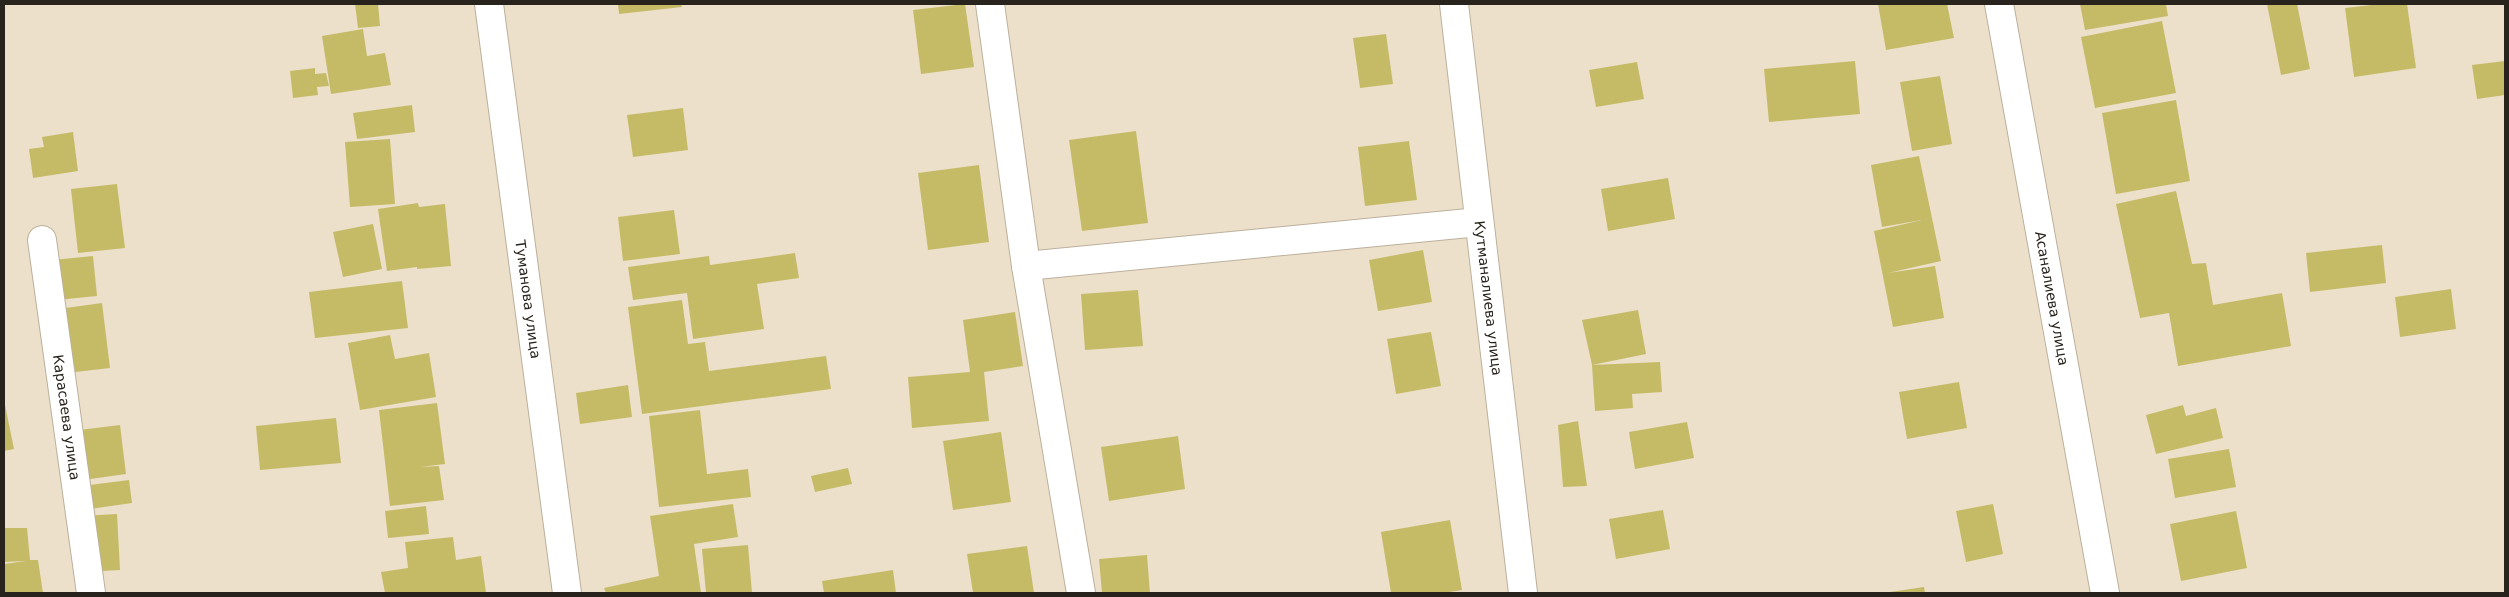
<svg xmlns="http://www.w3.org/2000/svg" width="2509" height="597" viewBox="0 0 2509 597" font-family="'DejaVu Sans',sans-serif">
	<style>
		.building { fill: #c5bb66 }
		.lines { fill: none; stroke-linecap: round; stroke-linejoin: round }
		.minor-casing { stroke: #bcb09c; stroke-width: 30 }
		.minor { stroke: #fff; stroke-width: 28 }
		.labels { text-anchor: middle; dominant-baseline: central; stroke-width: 4; stroke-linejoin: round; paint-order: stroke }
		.street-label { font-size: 14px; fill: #28231c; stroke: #fff }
	</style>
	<rect width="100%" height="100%" fill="#ece0cb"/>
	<path class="building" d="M 355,4 L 378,4 L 380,26 L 358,28 Z
		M 618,4 L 681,4 L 682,7 L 619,14 Z
		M 965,4 L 974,67 L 921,74 L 913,10 Z
		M 1878,4 L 1947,4 L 1954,38 L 1886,50 Z
		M 2080,4 L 2166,4 L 2168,16 L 2085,30 Z
		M 2267,4 L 2297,4 L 2310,69 L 2281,75 Z
		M 2381,4 L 2407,4 L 2416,68 L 2354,77 L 2345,8 Z
		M 2162,21 L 2176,93 L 2095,108 L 2081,37 Z
		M 363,29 L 367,56 L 385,53 L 391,85 L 331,94 L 322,36 Z
		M 1386,34 L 1393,84 L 1360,88 L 1353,38 Z
		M 1855,61 L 1860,114 L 1769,122 L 1764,69 Z
		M 2505,61 L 2505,95 L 2477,99 L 2472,65 Z
		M 1637,62 L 1644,99 L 1596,107 L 1589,70 Z
		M 315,68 L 315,74 L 326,73 L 329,86 L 317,87 L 318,95 L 293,98 L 290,71 Z
		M 1940,76 L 1952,144 L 1912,151 L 1900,82 Z
		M 2176,100 L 2190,181 L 2116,194 L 2102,113 Z
		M 412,105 L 415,132 L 357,139 L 353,113 Z
		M 683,108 L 688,150 L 633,157 L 627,115 Z
		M 1136,131 L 1148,223 L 1082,231 L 1069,140 Z
		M 73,132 L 78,171 L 33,178 L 29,149 L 44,147 L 42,137 Z
		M 390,139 L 395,204 L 350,207 L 345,142 Z
		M 1409,141 L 1417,200 L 1365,206 L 1358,147 Z
		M 1919,156 L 1941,261 L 1888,273 L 1935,266 L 1944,318 L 1893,327 L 1874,231 L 1922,220 L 1882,227 L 1871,165 Z
		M 979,165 L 989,242 L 928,250 L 918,173 Z
		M 1668,178 L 1675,219 L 1608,231 L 1601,189 Z
		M 117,184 L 125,248 L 78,253 L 71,189 Z
		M 2176,191 L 2192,264 L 2206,263 L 2213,305 L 2282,293 L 2291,346 L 2178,366 L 2169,313 L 2140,318 L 2116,204 Z
		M 418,203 L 419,207 L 445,204 L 451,266 L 417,269 L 417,267 L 387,271 L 378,209 Z
		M 674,210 L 680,254 L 623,261 L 618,217 Z
		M 373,224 L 382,269 L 343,277 L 333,232 Z
		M 2382,245 L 2386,283 L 2310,292 L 2306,253 Z
		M 1423,250 L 1432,302 L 1378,311 L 1369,260 Z
		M 795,253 L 799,278 L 757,284 L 764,329 L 693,339 L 687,293 L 633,300 L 628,267 L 709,256 L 710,265 Z
		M 93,256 L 97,296 L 47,301 L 43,261 Z
		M 402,281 L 408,328 L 315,338 L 309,292 Z
		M 2451,289 L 2456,329 L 2400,337 L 2395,297 Z
		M 1138,290 L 1143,346 L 1085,350 L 1081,294 Z
		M 682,300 L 688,344 L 705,342 L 709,371 L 826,356 L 831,389 L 642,414 L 628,307 Z
		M 102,303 L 110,368 L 58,374 L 51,310 Z
		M 1638,310 L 1646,354 L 1592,365 L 1660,362 L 1662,392 L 1632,394 L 1633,408 L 1595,411 L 1592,365 L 1582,320 Z
		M 1015,312 L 1023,366 L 984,372 L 989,421 L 912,428 L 908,377 L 970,372 L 963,320 Z
		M 1431,332 L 1441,386 L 1396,394 L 1387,339 Z
		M 390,335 L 395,359 L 429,353 L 436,397 L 360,410 L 348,343 Z
		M 1959,382 L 1967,428 L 1907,439 L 1899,392 Z
		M 628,385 L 632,417 L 580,424 L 576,393 Z
		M 4,400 L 14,449 L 4,451 Z
		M 437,403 L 445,464 L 420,467 L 439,466 L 444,500 L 390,506 L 379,410 Z
		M 2183,405 L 2186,416 L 2216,408 L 2223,438 L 2156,454 L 2146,415 Z
		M 700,410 L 707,474 L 748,469 L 751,497 L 659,507 L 649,416 Z
		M 336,418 L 341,463 L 260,470 L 256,426 Z
		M 1578,421 L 1587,486 L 1563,487 L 1558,425 Z
		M 1687,422 L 1694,458 L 1635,469 L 1629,432 Z
		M 120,425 L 126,474 L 69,482 L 63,432 Z
		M 1001,432 L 1011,502 L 953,510 L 943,441 Z
		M 1178,436 L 1185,489 L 1109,501 L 1101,447 Z
		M 2229,449 L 2236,487 L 2175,498 L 2168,459 Z
		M 848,468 L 852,484 L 815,492 L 811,476 Z
		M 129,480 L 132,503 L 76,511 L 74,487 Z
		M 733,504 L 738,537 L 694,544 L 701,593 L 606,593 L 604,588 L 659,576 L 650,516 Z
		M 1993,504 L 2003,554 L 1966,562 L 1956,511 Z
		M 426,506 L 429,534 L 388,538 L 385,511 Z
		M 1663,510 L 1670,549 L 1616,559 L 1609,519 Z
		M 2236,511 L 2247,568 L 2181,581 L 2170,524 Z
		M 117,514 L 120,570 L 84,572 L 81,516 Z
		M 1450,520 L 1462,590 L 1443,593 L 1391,593 L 1381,532 Z
		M 4,528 L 27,528 L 30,560 L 38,560 L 43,593 L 4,593 L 4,564 L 26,561 L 4,562 Z
		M 453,537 L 456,560 L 481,556 L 486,593 L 385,593 L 381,572 L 408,568 L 405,542 Z
		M 748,545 L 752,593 L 706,593 L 702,549 Z
		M 1027,546 L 1034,593 L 973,593 L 967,554 Z
		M 1147,555 L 1150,593 L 1102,593 L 1099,559 Z
		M 893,570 L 896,593 L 824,593 L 822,581 Z
		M 1924,587 L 1925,593 L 1890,593 L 1890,592 Z"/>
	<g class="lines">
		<defs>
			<g id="minor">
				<path id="s1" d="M 489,4 L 567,593"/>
				<path d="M 990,4 L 1026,266 L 1479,222"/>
				<path id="s2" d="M 1454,4 L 1523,593"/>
				<path id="s3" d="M 1999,4 L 2105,593"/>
				<path id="s4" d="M 42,240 L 91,593"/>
				<path d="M 1026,266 L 1081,593"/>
			</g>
		</defs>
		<use href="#minor" class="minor-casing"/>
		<use href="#minor" class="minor"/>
	</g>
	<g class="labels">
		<g class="street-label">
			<text stroke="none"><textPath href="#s2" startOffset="296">Кутманалиева улица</textPath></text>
			<text stroke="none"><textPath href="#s3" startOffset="299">Асаналиева улица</textPath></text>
			<text stroke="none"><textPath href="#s1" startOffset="298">Туманова улица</textPath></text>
			<text stroke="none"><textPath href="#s4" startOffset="179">Карасаева улица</textPath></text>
		</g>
	</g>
	<rect width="2509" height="597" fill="none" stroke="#28231c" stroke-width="10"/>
</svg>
